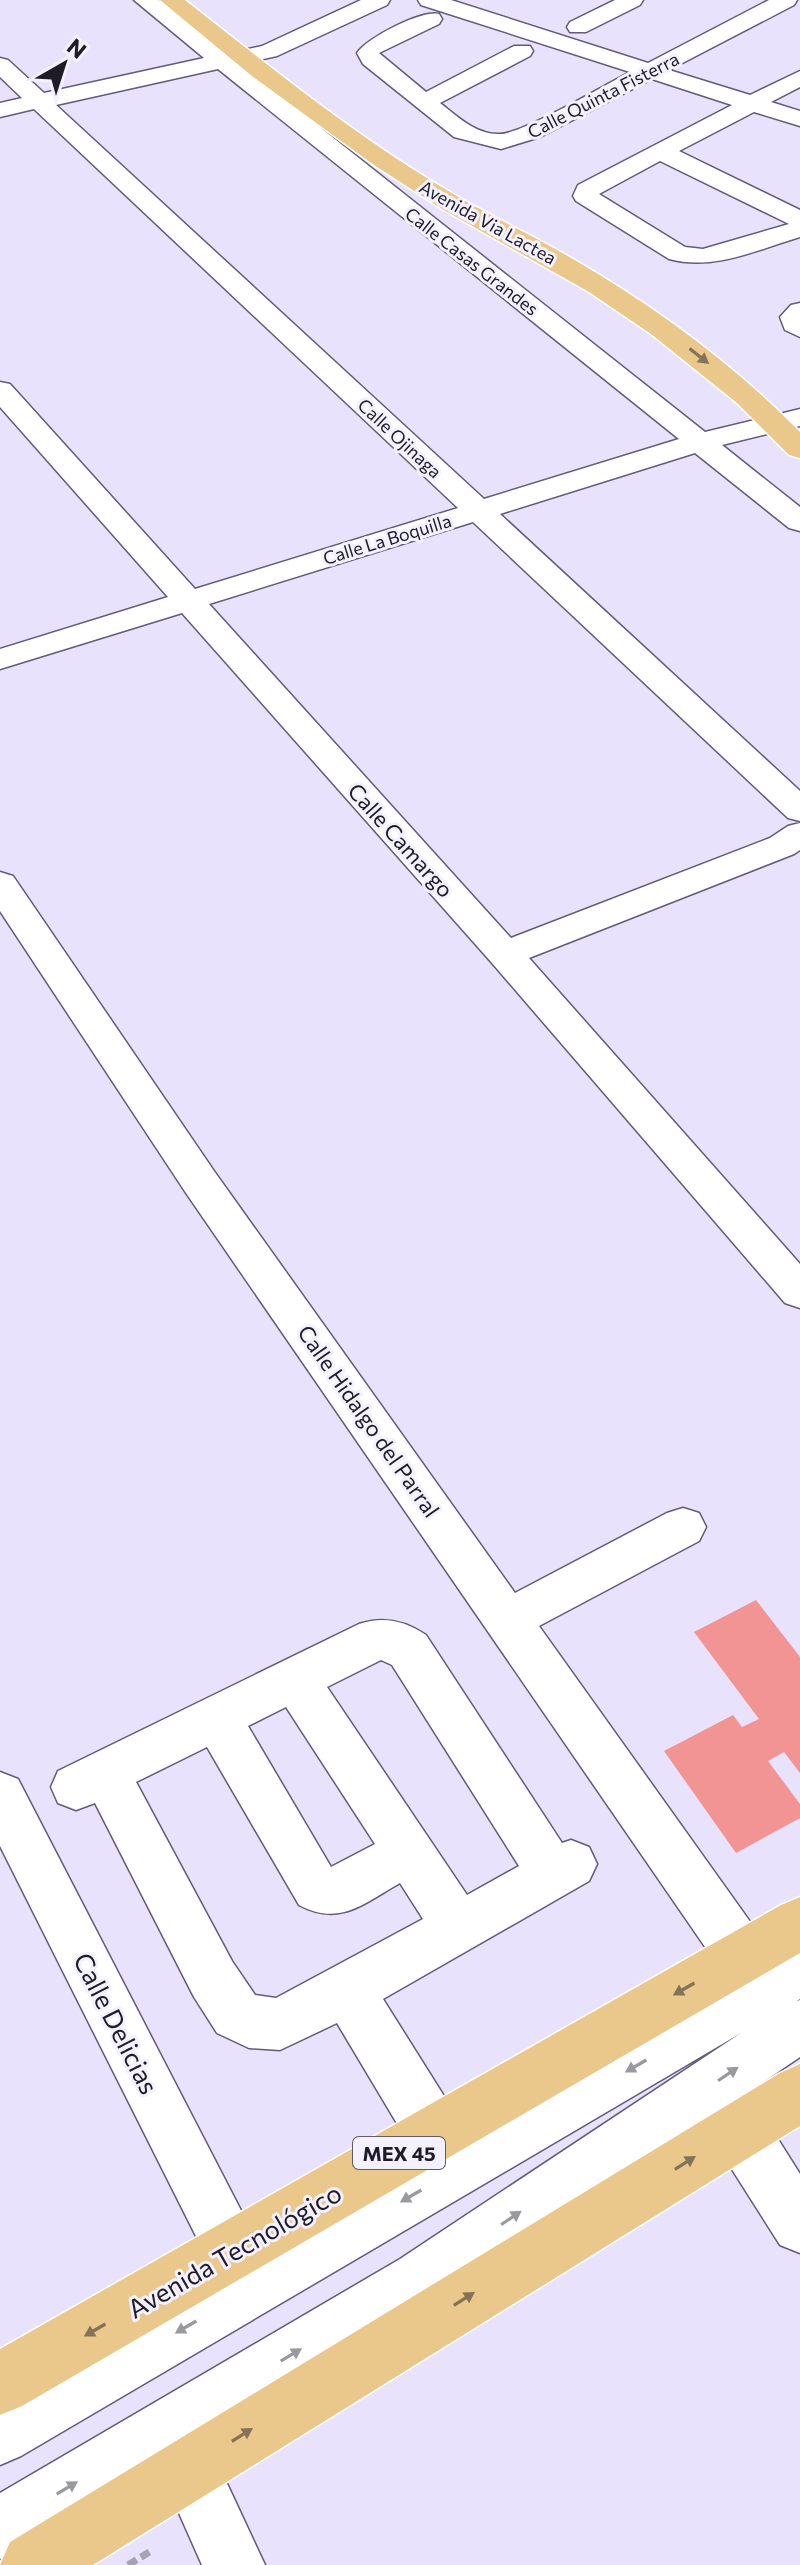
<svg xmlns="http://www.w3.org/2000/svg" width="800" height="2565" viewBox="0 0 800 2565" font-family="Commissioner,sans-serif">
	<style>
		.building { fill: #f29494 }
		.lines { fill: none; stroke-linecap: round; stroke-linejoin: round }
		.minor-casing { stroke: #635b77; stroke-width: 3 }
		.major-casing { stroke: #fff; stroke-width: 3 }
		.path { stroke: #a8a2b8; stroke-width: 7; stroke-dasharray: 10 5; stroke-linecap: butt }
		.minor { fill: #fff; fill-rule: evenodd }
		.major { fill: #eac78b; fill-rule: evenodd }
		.oneway { fill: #847259 }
		.oneway2 { fill: #9a999e }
		.labels { text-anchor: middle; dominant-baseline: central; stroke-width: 6; stroke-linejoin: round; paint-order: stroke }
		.far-street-label { font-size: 18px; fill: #1f1c27; stroke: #f4f1fe }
		.shield { fill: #f4f1fe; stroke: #5f5c68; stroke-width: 2 }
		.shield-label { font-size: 20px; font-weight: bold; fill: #1f1c27 }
		.street-label { font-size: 22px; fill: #1f1c27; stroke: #f4f1fe }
		.near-street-label { font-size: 26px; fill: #1f1c27; stroke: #f4f1fe }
	</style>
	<rect width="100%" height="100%" fill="#e8e2fc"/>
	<path class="building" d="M 756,1600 L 800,1657 L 800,1773 L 784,1752 L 768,1761 L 800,1804 L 800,1818 L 736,1853 L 664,1751 L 733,1715 L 742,1727 L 759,1719 L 694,1632 Z"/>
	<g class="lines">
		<defs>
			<path id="minor" d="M 134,0 L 158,0 L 226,54 L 262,46 L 361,0 L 390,0 L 387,5 L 277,56 L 240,64 L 705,432 L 800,409 L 800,426 L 722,445 L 800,507 L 800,531 L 789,528 L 695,453 L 500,514 L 800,791 L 800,821 L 788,818 L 473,522 L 209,604 L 511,938 L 770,838 L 788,826 L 800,823 L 800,850 L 794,854 L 529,958 L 800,1264 L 800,1308 L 785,1303 L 492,963 L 182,613 L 0,669 L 0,649 L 168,597 L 0,407 L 0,382 L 10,384 L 195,589 L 458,508 L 34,109 L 0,117 L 0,103 L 22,98 L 0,77 L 0,58 L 8,60 L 44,93 L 204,58 ZM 218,69 L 679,439 L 484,499 L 56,105 Z
				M 418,0 L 451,0 L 648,63 L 769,0 L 797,0 L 794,5 L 669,70 L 750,95 L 800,71 L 800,87 L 771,102 L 800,111 L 800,126 L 754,112 L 679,151 L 800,210 L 800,237 C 757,250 713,271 669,259 L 576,201 L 573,196 L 578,185 L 732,105 L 652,79 L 540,137 L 501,149 L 454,137 L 363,64 L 357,53 C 367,38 421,10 439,14 L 442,19 L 439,24 L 379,53 L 426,92 L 514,46 L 530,46 L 533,51 L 530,56 L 440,103 C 457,116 476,135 500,134 C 522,134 605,85 630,72 L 421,5 ZM 660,161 L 789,224 L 703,249 L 685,247 L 599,194 Z
				M 615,0 L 643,0 L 640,5 L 586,32 L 570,32 L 567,27 L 570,22 Z
				M 800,303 L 800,337 L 785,330 L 780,317 L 791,305 Z
				M 0,872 L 13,876 L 214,1171 L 515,1593 L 667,1513 L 683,1508 L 699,1513 L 706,1527 L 699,1541 L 539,1626 L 761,1937 L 768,1955 L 766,1961 L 800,1944 L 800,1999 L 797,2001 L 800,2000 L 800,2057 L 728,2106 L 739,2101 L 759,2109 L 800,2174 L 800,2253 L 780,2245 L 719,2149 L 711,2129 L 718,2113 L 440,2299 L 201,2443 L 210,2447 L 265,2565 L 202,2565 L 159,2468 L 22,2550 L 0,2559 L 0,2493 L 400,2259 L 741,2033 L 21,2456 L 0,2465 L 0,2401 L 220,2275 L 214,2272 L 0,1846 L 0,1772 L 18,1779 L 262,2251 L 426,2156 L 414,2152 L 337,2023 L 280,2050 L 249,2048 L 217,2033 L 194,1997 L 95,1803 L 76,1810 L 58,1803 L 51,1787 L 58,1771 L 359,1624 C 383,1616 404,1620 426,1635 L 562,1843 L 571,1840 L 589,1847 L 597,1864 L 589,1881 L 383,1999 L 454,2112 L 462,2132 L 460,2137 L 736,1978 L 723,1973 L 186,1193 L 0,911 ZM 381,1660 L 392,1665 L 519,1866 L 467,1895 L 327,1687 ZM 286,1707 L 375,1844 L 331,1867 L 248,1726 ZM 207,1747 L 299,1905 C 340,1927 364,1903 400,1883 L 423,1919 L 276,1998 L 255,1995 L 232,1961 L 136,1782 Z"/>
			<path id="major" d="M 160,0 L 185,0 C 268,65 350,132 440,186 C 484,213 530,234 573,259 C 656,307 733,364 800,432 L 800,458 L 789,455 L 737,403 L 651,334 L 589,292 L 442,209 L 374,165 L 252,76 Z
				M 800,1897 L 800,1953 L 22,2406 L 0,2415 L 0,2349 L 781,1905 Z
				M 800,2064 L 800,2126 L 93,2565 L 0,2565 L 10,2542 L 780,2073 Z"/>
		</defs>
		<use href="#minor" class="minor-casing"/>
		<use href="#major" class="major-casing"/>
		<path class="path" d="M 128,2565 L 151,2551"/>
		<use href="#minor" class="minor"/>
		<use href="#major" class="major"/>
	</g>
	<defs><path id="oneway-solid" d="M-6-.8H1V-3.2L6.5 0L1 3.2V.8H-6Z" transform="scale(2)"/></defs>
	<g class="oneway">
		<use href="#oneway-solid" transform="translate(699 356) rotate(38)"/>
		<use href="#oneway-solid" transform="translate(684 1989) rotate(150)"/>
		<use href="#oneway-solid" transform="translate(685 2163) rotate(-32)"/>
		<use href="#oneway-solid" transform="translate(464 2299) rotate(-32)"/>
		<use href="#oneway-solid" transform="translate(95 2330) rotate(150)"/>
		<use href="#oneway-solid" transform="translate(242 2435) rotate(-32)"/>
	</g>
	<g class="oneway2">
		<use href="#oneway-solid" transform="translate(636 2066) rotate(150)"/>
		<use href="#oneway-solid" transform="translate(728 2074) rotate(-34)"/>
		<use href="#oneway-solid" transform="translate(411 2196) rotate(150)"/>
		<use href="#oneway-solid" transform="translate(511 2218) rotate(-34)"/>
		<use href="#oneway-solid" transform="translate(186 2327) rotate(150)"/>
		<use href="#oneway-solid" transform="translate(291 2355) rotate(-31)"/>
		<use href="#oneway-solid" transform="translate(67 2488) rotate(-31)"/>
	</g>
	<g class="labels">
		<g class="far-street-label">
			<text transform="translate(603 95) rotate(-27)">Calle Quinta Fisterra</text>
			<text transform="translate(488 222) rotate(29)">Avenida Via Lactea</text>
			<text transform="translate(472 261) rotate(38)">Calle Casas Grandes</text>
			<text transform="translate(400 438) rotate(43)">Calle Ojinaga</text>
			<text transform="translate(387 539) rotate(-17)">Calle La Boquilla</text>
		</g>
		<rect class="shield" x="353" y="2137" width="92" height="32" rx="6"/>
		<g class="shield-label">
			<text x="399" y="2153">MEX 45</text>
		</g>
		<g class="street-label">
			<text transform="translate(401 840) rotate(48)">Calle Camargo</text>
			<text transform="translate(369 1421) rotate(55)">Calle Hidalgo del Parral</text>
		</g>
		<g class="near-street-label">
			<text transform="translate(117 2023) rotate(63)">Calle Delicias</text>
			<text transform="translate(234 2250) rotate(-30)">Avenida Tecnológico</text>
		</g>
	</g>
	<g transform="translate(64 64) rotate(39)" stroke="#f4f1fe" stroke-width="6" paint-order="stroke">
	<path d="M0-6L14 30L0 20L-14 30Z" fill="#1f1c27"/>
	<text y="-12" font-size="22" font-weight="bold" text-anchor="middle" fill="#1f1c27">N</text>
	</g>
</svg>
